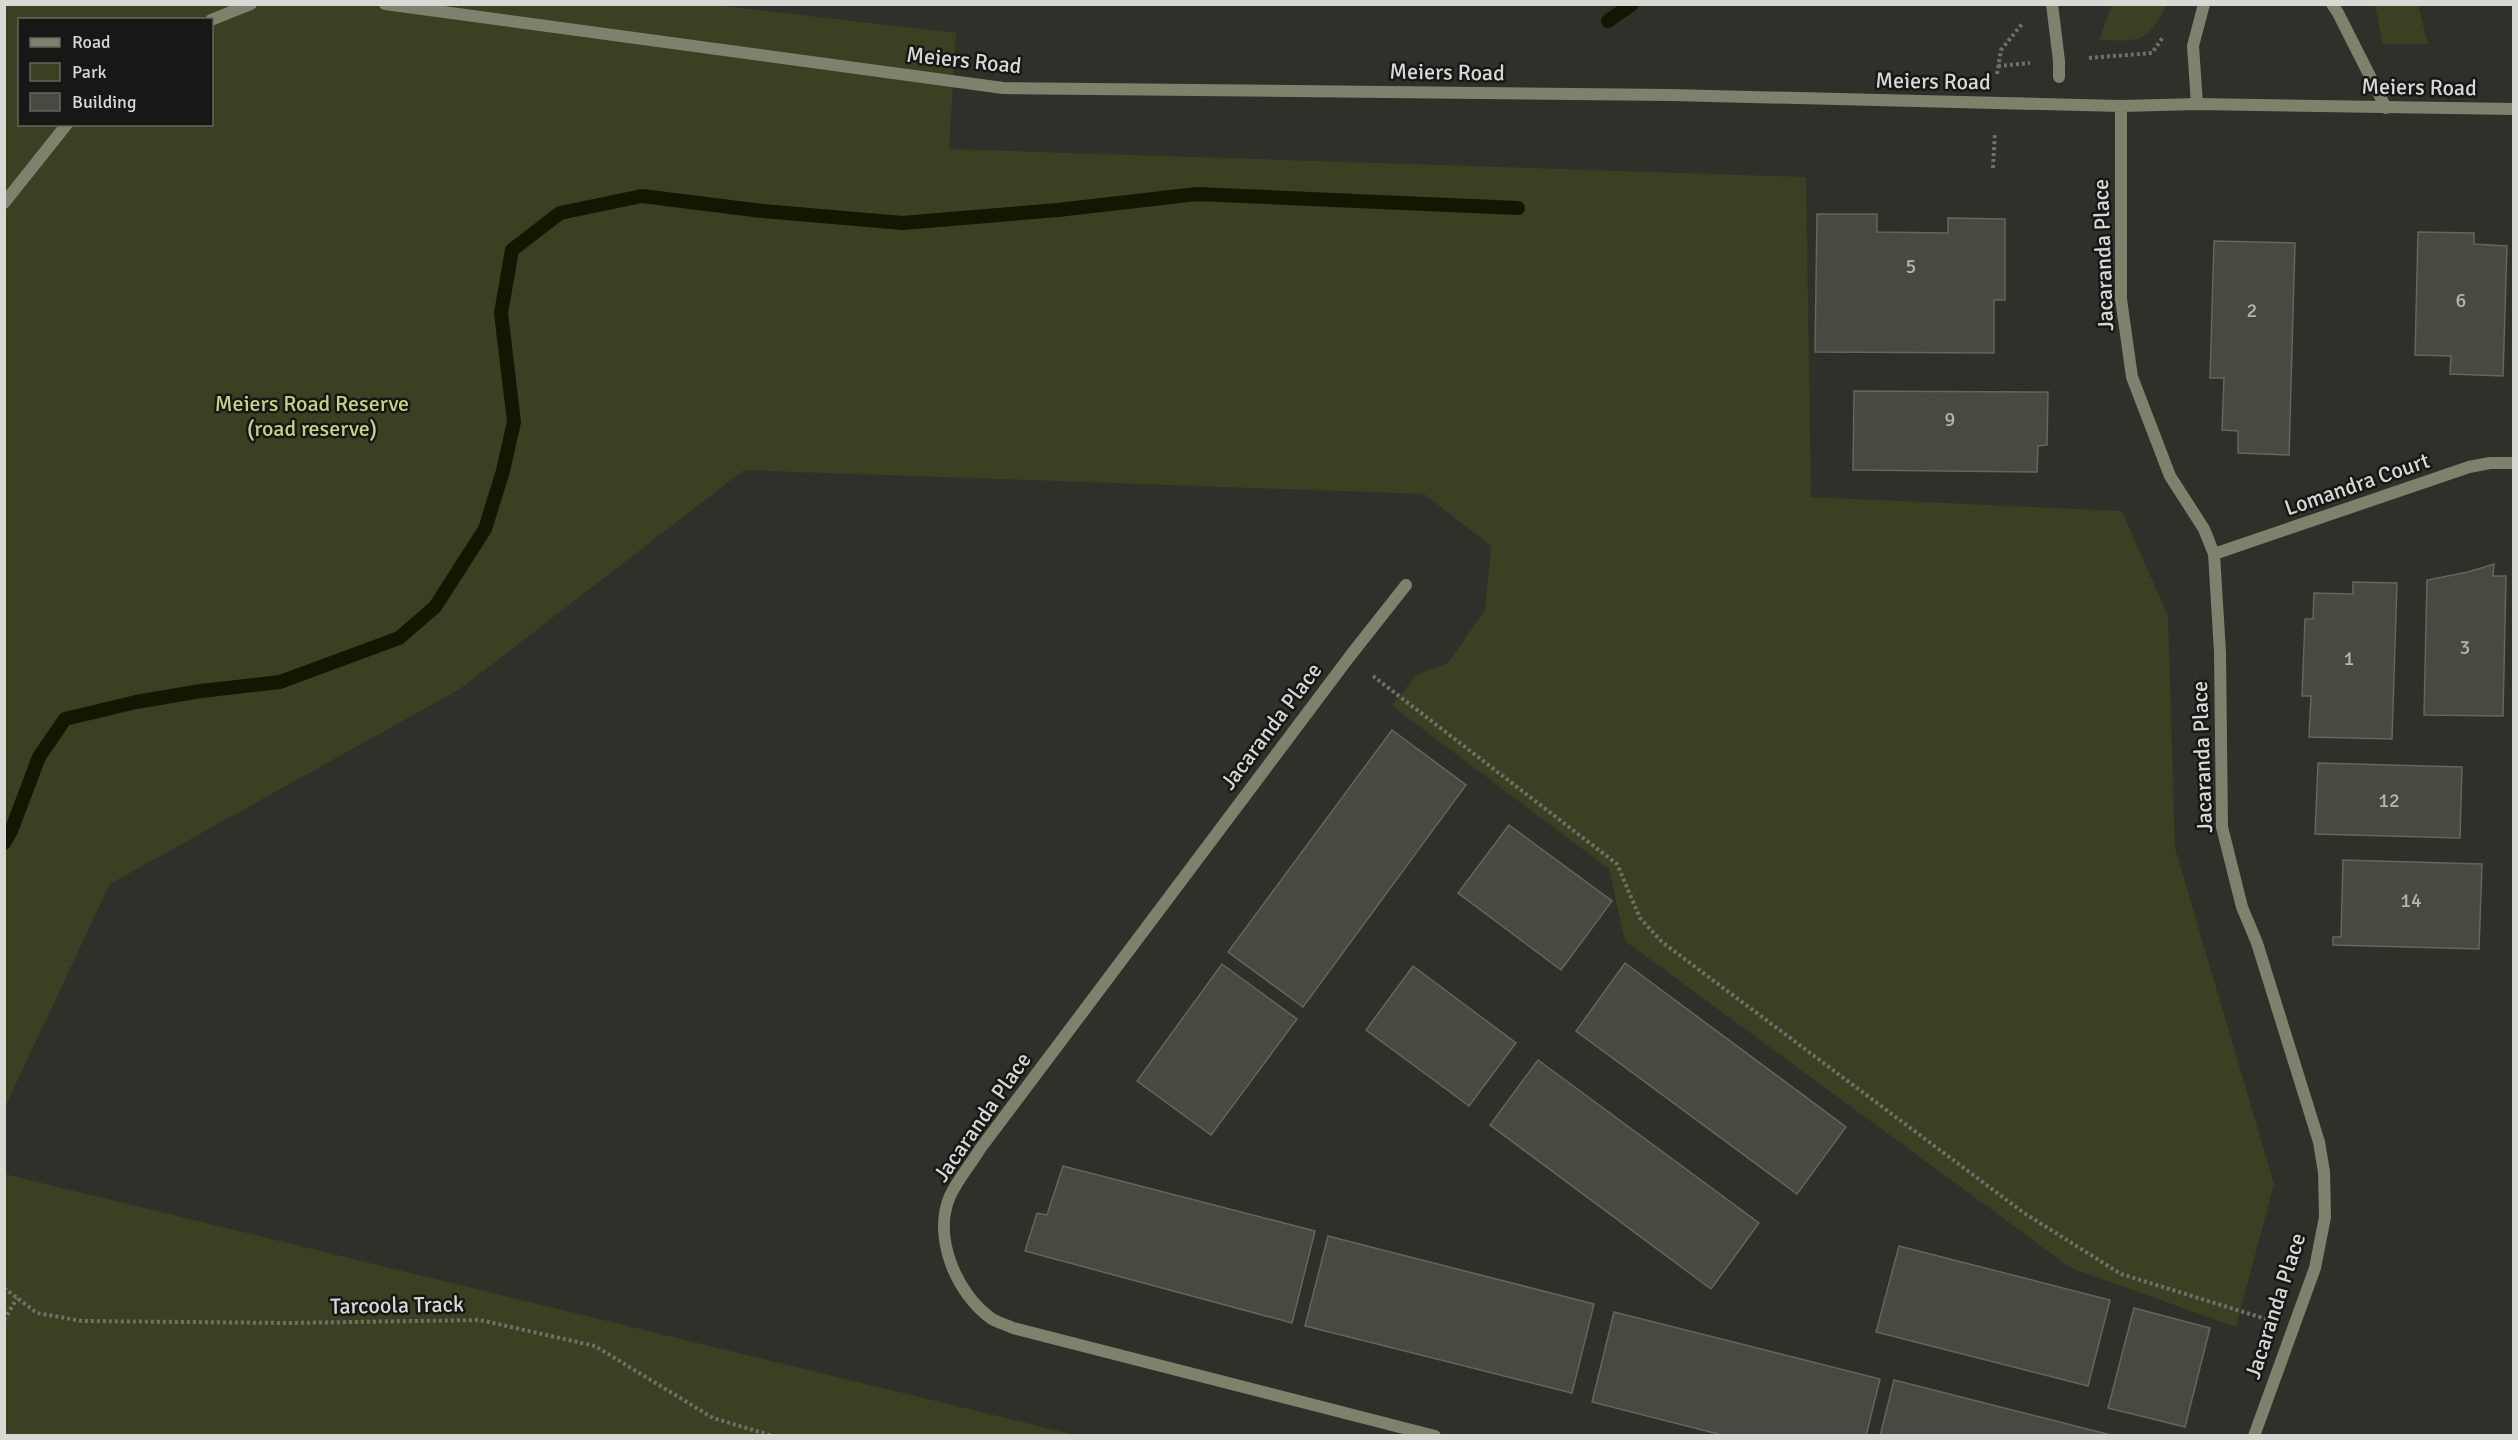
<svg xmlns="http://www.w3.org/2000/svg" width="2518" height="1440" viewBox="0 0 2518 1440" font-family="Signika,sans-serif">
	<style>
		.green { fill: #3a4021; fill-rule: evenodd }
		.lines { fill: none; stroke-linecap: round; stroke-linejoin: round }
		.stream { stroke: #131701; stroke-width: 14 }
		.building { fill: #484a42; stroke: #64665e; stroke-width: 1.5 }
		.path { stroke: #6f706a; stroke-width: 4; stroke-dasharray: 3 3; stroke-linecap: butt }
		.service { stroke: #7d826d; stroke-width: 12 }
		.minor { stroke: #7d826d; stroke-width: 12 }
		.labels { text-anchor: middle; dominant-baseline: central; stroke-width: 5; stroke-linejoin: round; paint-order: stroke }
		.number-label { font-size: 20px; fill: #b4b5b0 }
		.street-label { font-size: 22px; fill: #d8d9d5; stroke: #171815 }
		.park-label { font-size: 22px; fill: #c3d387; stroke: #171815 }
	</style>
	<rect width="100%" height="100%" fill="#2e3029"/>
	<path class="green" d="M 707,4 L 956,33 L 949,149 L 1806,177 L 1811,497 L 2122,511 L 2168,616 L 2175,848 L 2274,1184 L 2236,1327 L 2071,1268 L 1625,941 L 1609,869 L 1392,706 L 1416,675 L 1448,663 L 1485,610 L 1491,546 L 1424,494 L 744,470 L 460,689 L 110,884 L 5,1107 L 5,5 ZM 20,20 L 212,20 L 212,124 L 20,124 Z
		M 2112,5 L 2112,4 L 2167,5 C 2145,44 2142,41 2099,40 Z
		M 2375,5 L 2418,5 L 2428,44 L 2383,44 Z
		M 5,1174 L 1075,1435 L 5,1435 Z"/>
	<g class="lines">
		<path class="stream" d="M 1608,21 L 1632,4
			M 4,843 L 11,831 L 39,757 L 65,719 L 136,702 L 201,691 L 280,682 L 399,638 L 435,607 L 485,529 L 503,471 L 514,422 L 501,313 L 512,250 L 560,213 L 642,196 L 762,211 L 903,223 L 1058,210 L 1197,194 L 1518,208"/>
	</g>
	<path class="building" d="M 1817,214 L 1877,214 L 1877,232 L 1948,233 L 1948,218 L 2005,219 L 2005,300 L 1994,300 L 1994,353 L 1815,352 Z
		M 2418,232 L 2474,233 L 2474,244 L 2507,246 L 2503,376 L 2450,374 L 2451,356 L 2415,355 Z
		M 2214,241 L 2295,243 L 2289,455 L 2238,453 L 2238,431 L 2222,430 L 2224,378 L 2210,378 Z
		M 1854,391 L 2048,392 L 2047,445 L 2038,446 L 2037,472 L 1853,470 Z
		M 2494,564 L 2493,576 L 2506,576 L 2503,716 L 2424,715 L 2427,580 L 2468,572 Z
		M 2353,582 L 2397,583 L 2392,739 L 2309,737 L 2311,696 L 2302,696 L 2305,619 L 2313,619 L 2314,593 L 2353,594 Z
		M 1392,730 L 1466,785 L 1303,1007 L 1228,952 Z
		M 2318,763 L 2462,767 L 2460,838 L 2315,834 Z
		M 1509,825 L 1612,901 L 1561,970 L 1458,893 Z
		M 2343,860 L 2482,864 L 2479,949 L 2333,945 L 2333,937 L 2341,937 Z
		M 1625,963 L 1846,1127 L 1797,1194 L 1576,1031 Z
		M 1222,964 L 1297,1019 L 1211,1135 L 1137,1081 Z
		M 1413,966 L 1516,1043 L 1469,1106 L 1366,1030 Z
		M 1538,1060 L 1759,1223 L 1711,1289 L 1490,1125 Z
		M 1063,1166 L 1315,1231 L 1292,1323 L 1025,1251 L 1037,1213 L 1047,1215 Z
		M 1328,1236 L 1594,1304 L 1572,1393 L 1305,1326 Z
		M 1899,1246 L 2110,1300 L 2088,1386 L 1876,1332 Z
		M 2134,1308 L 2210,1328 L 2185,1427 L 2108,1408 Z
		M 1614,1312 L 1880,1379 L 1866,1436 L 1726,1436 L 1592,1402 Z
		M 1894,1380 L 2115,1436 L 1880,1436 Z"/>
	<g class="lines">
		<path class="path" d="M 2089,58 L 2152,53 L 2163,37
			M 1998,66 L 2030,63
			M 1997,74 L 2001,50 L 2022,24
			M 1993,168 L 1995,132
			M 1373,676 L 1617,864 L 1640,918 L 1662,942 L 2024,1213 L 2121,1274 L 2266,1319
			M 4,1288 L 37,1313 L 82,1321 L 289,1323 L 480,1320 L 595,1346 L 713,1418 L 773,1436
			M 4,1320 L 17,1298"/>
		<path class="service" d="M 2052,4 L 2059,61 L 2059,77
			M 2332,4 L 2338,13 L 2386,108
			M 2197,104 L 2193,46 L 2204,4"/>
		<path class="minor" d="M 385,4 L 1003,88 L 1671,95 L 2121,106 L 2197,104 L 2514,109
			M 211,20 L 251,4
			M 2121,106 L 2121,299 L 2132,377 L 2170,476 L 2204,529 L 2214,554 L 2220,652 L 2222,827 L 2242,907 L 2257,943 L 2319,1142 L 2324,1172 L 2325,1217 L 2315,1268 L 2254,1436
			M 4,203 L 67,124
			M 2214,554 L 2469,467 L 2490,463 L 2514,463
			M 1406,585 L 1350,656 L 980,1149 C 971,1164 958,1179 950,1196 C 932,1237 957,1295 992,1319 C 999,1323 1007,1325 1013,1328 L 1435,1436"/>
	</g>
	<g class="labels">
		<g class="number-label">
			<text x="1911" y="266">5</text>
			<text x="2461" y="300">6</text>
			<text x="2252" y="310">2</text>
			<text x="1950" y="419">9</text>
			<text x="2465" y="647">3</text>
			<text x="2349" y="658">1</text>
			<text x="2389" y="800">12</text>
			<text x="2411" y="900">14</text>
		</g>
		<g class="street-label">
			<text transform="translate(964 60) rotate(6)">Meiers Road</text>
			<text transform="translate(1447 72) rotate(1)">Meiers Road</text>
			<text transform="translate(1933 81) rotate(1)">Meiers Road</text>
			<text transform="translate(2419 87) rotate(1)">Meiers Road</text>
			<text transform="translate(2103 255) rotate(-92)">Jacaranda Place</text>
			<text transform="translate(2357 484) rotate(-19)">Lomandra Court</text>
			<text transform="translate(1271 726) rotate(-53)">Jacaranda Place</text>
			<text transform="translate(2202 757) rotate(-92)">Jacaranda Place</text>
			<text transform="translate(982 1117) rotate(-55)">Jacaranda Place</text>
			<text transform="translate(397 1305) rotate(-1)">Tarcoola Track</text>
			<text transform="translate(2275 1306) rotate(-72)">Jacaranda Place</text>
		</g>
		<g class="park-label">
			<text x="312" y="403">Meiers Road Reserve<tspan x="312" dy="25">(road reserve)</tspan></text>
		</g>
	</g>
	<rect width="2518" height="1440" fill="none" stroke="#d8d9d5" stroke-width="12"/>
	<rect x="18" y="18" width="195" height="108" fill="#171815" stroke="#646562" stroke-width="1.5"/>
	<rect x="30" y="38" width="30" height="9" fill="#7d826d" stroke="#646562" stroke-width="1.5"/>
	<text x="72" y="48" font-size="18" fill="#d8d9d5">Road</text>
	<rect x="30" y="63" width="30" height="18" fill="#3a4021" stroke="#646562" stroke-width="1.5"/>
	<text x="72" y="78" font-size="18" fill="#d8d9d5">Park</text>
	<rect x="30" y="93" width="30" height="18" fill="#484a42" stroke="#646562" stroke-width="1.5"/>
	<text x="72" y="108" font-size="18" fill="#d8d9d5">Building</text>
</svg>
